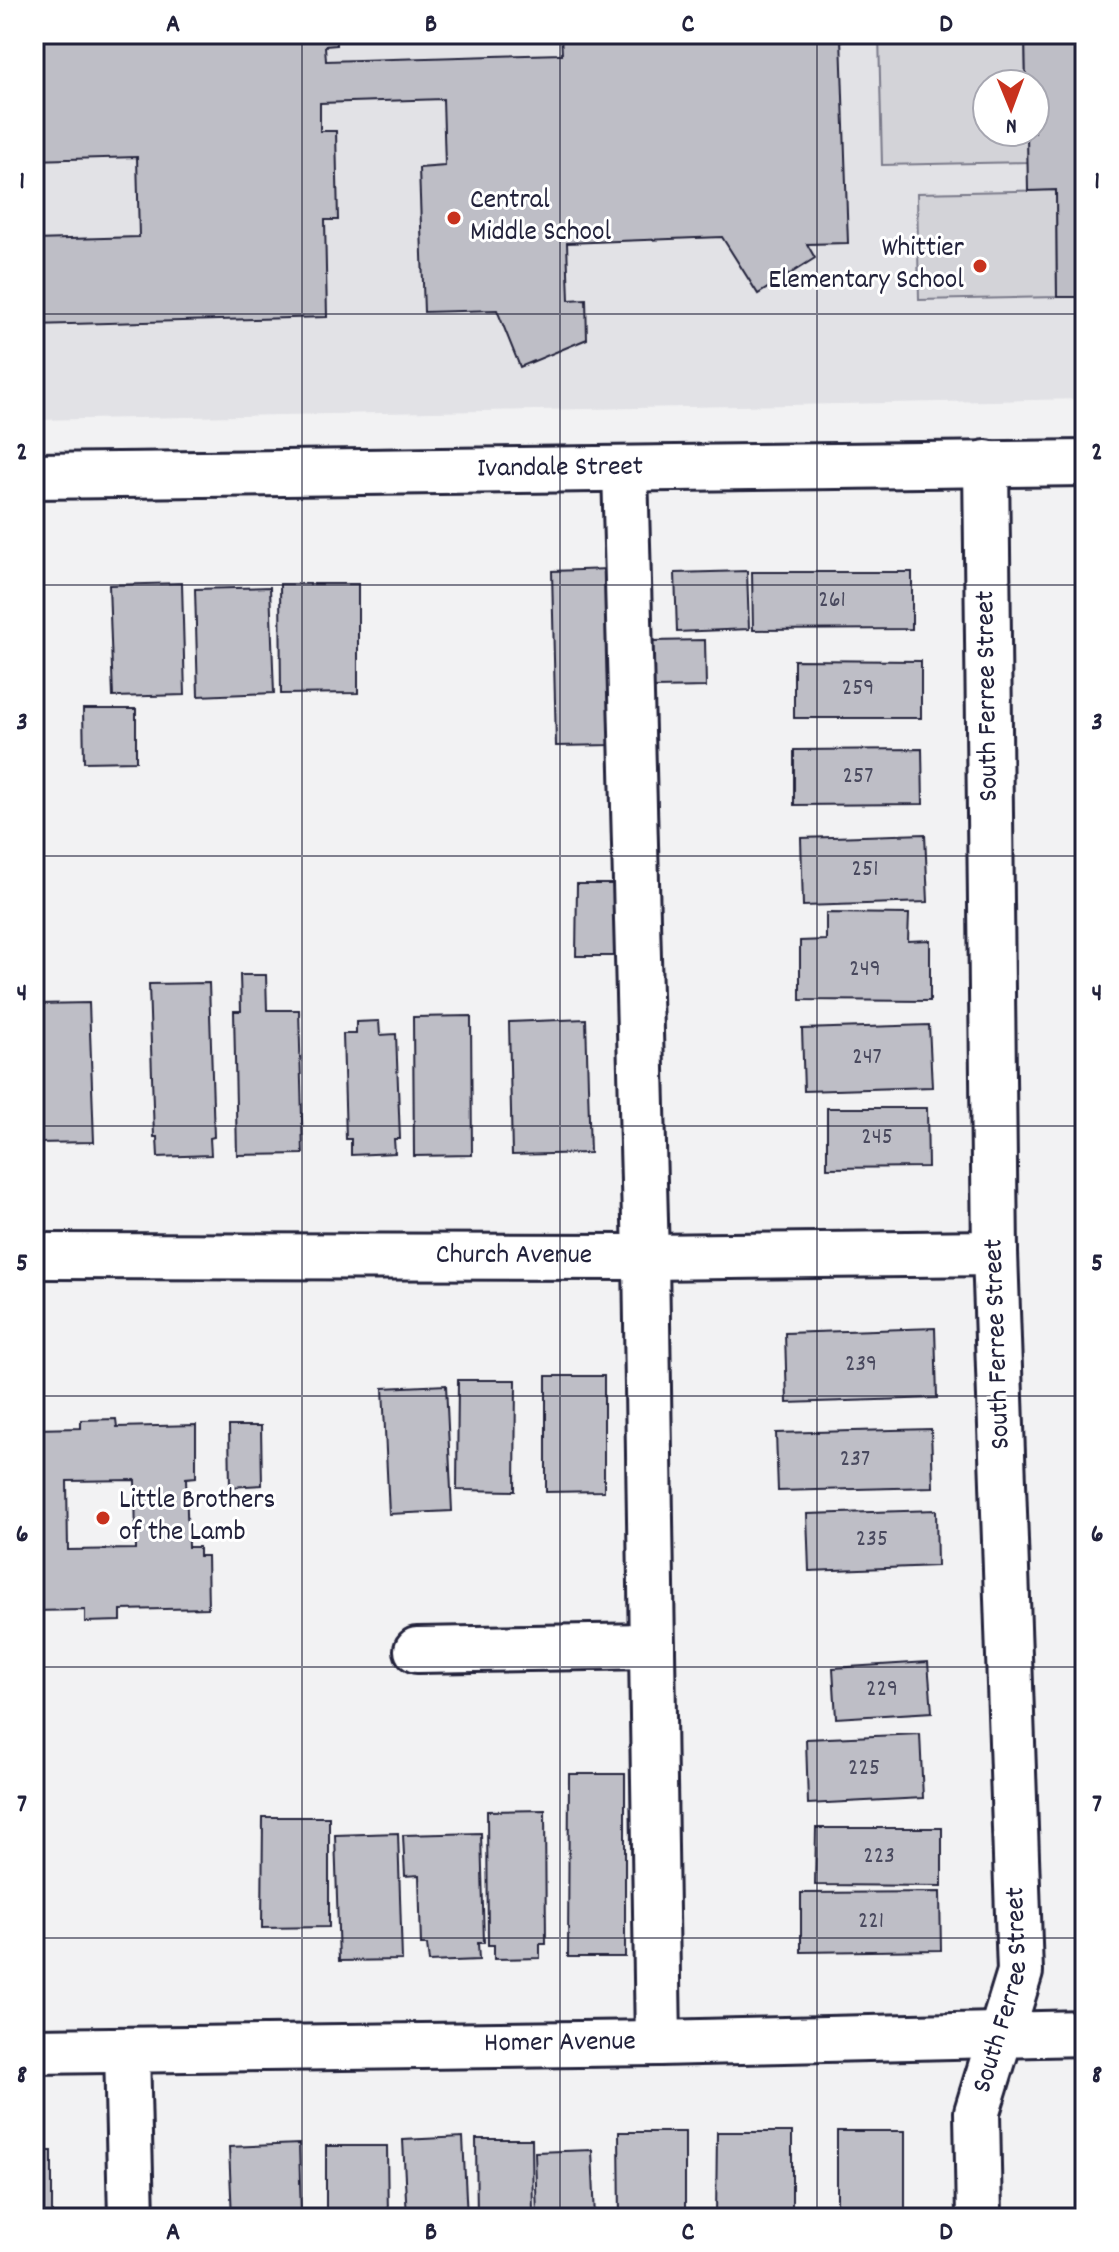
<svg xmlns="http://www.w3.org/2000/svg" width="1119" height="2252" viewBox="0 0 1119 2252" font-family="Dekko,sans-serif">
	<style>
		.built { fill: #e2e2e6; fill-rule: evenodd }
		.green { fill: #d3d3d8; stroke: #7a7a8a; stroke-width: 2 }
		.building { fill: #bebec6; stroke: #22223b; stroke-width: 2; fill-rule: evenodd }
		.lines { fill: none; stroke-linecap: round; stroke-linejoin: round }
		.minor-casing { stroke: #22223b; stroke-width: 50 }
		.minor { stroke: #fff; stroke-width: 44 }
		.grid { fill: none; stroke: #22223b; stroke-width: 2; stroke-opacity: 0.55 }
		.poi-dot { fill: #c8321e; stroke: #fff; stroke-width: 3 }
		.labels { text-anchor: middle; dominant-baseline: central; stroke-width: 6; stroke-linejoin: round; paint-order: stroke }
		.number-label { font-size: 24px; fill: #49495e }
		.poi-label { font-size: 28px; fill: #22223b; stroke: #fff; text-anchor: start }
		.street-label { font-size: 28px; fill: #22223b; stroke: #fff }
		.neatline { fill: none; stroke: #22223b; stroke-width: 3 }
		.grid-label { font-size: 26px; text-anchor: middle; font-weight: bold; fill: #22223b }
	</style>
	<rect width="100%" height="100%" fill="#f2f2f3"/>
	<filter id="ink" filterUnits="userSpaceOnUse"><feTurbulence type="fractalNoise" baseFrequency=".0125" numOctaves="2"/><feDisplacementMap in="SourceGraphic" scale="16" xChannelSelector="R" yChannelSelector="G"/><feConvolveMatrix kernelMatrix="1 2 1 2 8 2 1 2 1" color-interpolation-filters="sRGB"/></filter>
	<g filter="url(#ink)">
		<path class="built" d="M 34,34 L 1085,34 L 1085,399 L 34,420 ZM 987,84 L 1035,84 L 1035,132 L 987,132 Z"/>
		<path class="green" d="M 879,34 L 1025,34 L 1026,84 L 987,84 L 987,132 L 1027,132 L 1028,162 L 882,165 Z
			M 1056,190 L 1057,297 L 919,300 L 917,193 Z"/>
		<path class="building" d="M 34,34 L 336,34 L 336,45 L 325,46 L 326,61 L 562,54 L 561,34 L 802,34 L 802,38 L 841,38 L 848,243 L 807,244 L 815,258 L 758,294 L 722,237 L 567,243 L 569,300 L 586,299 L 587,339 L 520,367 L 497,310 L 424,312 L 419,168 L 445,166 L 443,99 L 320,103 L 320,131 L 336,131 L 338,220 L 325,220 L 327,317 L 34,325 L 34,240 L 139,237 L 137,157 L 34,160 Z
			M 1025,34 L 1085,34 L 1085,297 L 1057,297 L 1056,190 L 1028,191 L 1027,132 L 1035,132 L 1035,84 L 1026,84 Z
			M 608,569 L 613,745 L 556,746 L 552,571 Z
			M 747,571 L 749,629 L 677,632 L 675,573 Z
			M 752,572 L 912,572 L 912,629 L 753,630 Z
			M 182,583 L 185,695 L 113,697 L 109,585 Z
			M 280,584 L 358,584 L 358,693 L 281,694 Z
			M 270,587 L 274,693 L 198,696 L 195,589 Z
			M 705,640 L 706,687 L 654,688 L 652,641 Z
			M 794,660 L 921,661 L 921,718 L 794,718 Z
			M 83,709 L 136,709 L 136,761 L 84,762 Z
			M 922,749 L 923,804 L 794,805 L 794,750 Z
			M 925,834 L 928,902 L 803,906 L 801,838 Z
			M 577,884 L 617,884 L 617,956 L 576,956 Z
			M 826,913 L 909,914 L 908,941 L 930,940 L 930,1001 L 800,1000 L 800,941 L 826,940 Z
			M 240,975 L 266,975 L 267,1010 L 299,1010 L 303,1154 L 237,1155 L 234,1011 L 241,1011 Z
			M 209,983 L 214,1137 L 210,1138 L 211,1155 L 158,1157 L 157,1137 L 154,1137 L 149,984 Z
			M 89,1003 L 94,1142 L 35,1143 L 36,1004 Z
			M 471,1016 L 472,1155 L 414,1156 L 413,1017 Z
			M 586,1019 L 590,1153 L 512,1155 L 509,1022 Z
			M 379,1021 L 380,1035 L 396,1034 L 400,1139 L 394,1139 L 395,1153 L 351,1155 L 351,1139 L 346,1139 L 343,1034 L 356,1034 L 356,1022 Z
			M 929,1025 L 932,1087 L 804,1091 L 802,1029 Z
			M 827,1108 L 927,1108 L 928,1167 L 827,1168 Z
			M 935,1328 L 937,1398 L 787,1403 L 785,1333 Z
			M 546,1376 L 604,1376 L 604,1491 L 546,1492 Z
			M 458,1380 L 516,1380 L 515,1491 L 457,1490 Z
			M 446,1385 L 452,1511 L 389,1514 L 383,1388 Z
			M 116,1419 L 117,1427 L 196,1425 L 196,1477 L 186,1478 L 188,1547 L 199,1547 L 199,1556 L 207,1556 L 208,1608 L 121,1610 L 121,1621 L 85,1622 L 85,1610 L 34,1611 L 34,1429 L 81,1428 L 81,1420 ZM 135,1480 L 136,1549 L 68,1550 L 67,1481 Z
			M 229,1426 L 261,1426 L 262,1485 L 230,1487 Z
			M 931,1429 L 933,1487 L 778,1491 L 776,1433 Z
			M 936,1510 L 937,1566 L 809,1571 L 807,1514 Z
			M 928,1662 L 932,1712 L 836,1718 L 833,1668 Z
			M 920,1734 L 923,1798 L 808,1804 L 806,1739 Z
			M 569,1774 L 625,1774 L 625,1957 L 568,1957 Z
			M 545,1810 L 546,1944 L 540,1944 L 540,1958 L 494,1959 L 494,1945 L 488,1945 L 487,1811 Z
			M 263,1817 L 329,1817 L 329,1927 L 262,1928 Z
			M 816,1828 L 942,1828 L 942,1886 L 815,1885 Z
			M 398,1833 L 402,1960 L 339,1961 L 335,1835 Z
			M 481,1833 L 484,1943 L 478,1943 L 479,1960 L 429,1962 L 427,1945 L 421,1945 L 419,1875 L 405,1876 L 403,1835 Z
			M 940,1892 L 941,1950 L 801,1952 L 801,1893 Z
			M 837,2131 L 905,2131 L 905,2218 L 837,2218 Z
			M 619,2132 L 685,2132 L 685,2218 L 620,2218 Z
			M 717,2132 L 792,2132 L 792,2218 L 716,2218 Z
			M 463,2137 L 467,2218 L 407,2218 L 403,2140 Z
			M 476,2139 L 532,2139 L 533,2218 L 477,2218 Z
			M 299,2144 L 301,2218 L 232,2218 L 229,2147 Z
			M 326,2146 L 387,2146 L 388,2218 L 326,2218 Z
			M 592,2150 L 595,2218 L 537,2218 L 535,2152 Z
			M 34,2151 L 52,2151 L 52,2218 L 34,2218 Z"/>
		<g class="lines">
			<defs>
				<g id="minor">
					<path d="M 625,469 L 646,1257 L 658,2043"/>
					<path id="s1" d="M 34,476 L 1085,463"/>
					<path id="s2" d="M 34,1256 L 646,1257 L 995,1253"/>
					<path d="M 417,1650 L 652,1646"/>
					<path d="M 127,2050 L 131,2218"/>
					<path id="s3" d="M 34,2051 L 658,2043 L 1085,2033"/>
					<path id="s4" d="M 979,2218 L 977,2112 L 1020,1972 L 995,1253 L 986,463"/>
				</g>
			</defs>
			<use href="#minor" class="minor-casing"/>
			<use href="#minor" class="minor"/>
		</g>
	</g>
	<path class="grid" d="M 302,34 L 302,2218M 560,34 L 560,2218M 817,34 L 817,2218M 34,314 L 1085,314M 34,585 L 1085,585M 34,856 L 1085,856M 34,1126 L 1085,1126M 34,1396 L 1085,1396M 34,1667 L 1085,1667M 34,1938 L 1085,1938"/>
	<g class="poi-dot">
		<circle cx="454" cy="218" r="8"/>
		<circle cx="980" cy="266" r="8"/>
		<circle cx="103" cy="1518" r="8"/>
	</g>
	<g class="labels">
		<g class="number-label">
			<text x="832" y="601">261</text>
			<text x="858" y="689">259</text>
			<text x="858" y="777">257</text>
			<text x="865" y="870">251</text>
			<text x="865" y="970">249</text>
			<text x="867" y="1058">247</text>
			<text x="877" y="1138">245</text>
			<text x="861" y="1365">239</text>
			<text x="855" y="1460">237</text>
			<text x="872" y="1540">235</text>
			<text x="882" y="1690">229</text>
			<text x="864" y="1769">225</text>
			<text x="879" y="1857">223</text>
			<text x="871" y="1922">221</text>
		</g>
		<g class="poi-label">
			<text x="470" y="202">Central<tspan x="470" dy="32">Middle School</tspan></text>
			<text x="964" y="250" text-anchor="end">Whittier<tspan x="964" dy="32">Elementary School</tspan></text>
			<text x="119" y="1502">Little Brothers<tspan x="119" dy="32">of the Lamb</tspan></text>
		</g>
		<g class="street-label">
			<text stroke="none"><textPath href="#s1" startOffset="526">Ivandale Street</textPath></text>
			<text transform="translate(989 696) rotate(-91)">South Ferree Street</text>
			<text stroke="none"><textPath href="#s2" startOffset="480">Church Avenue</textPath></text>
			<text transform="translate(999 1344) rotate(-92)">South Ferree Street</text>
			<text stroke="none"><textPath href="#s4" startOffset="232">South Ferree Street</textPath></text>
			<text stroke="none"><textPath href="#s3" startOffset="526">Homer Avenue</textPath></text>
		</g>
	</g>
	<rect width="1119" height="2252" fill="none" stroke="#fff" stroke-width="88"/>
	<g transform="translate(1011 108) rotate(179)"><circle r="38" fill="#ffffff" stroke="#a7a7b1" stroke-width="2"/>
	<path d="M0-6L14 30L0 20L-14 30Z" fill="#c8321e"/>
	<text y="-12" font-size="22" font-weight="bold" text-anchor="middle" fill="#22223b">N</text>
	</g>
	<rect x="44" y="44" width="1031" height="2164" class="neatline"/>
	<g class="grid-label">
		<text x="173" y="31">A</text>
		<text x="431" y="31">B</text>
		<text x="688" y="31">C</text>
		<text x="946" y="31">D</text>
		<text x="22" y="188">1</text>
		<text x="1097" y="188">1</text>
		<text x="22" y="459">2</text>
		<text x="1097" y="459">2</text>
		<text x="22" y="729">3</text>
		<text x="1097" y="729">3</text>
		<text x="22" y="1000">4</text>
		<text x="1097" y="1000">4</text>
		<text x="22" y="1270">5</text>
		<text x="1097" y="1270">5</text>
		<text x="22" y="1541">6</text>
		<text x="1097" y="1541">6</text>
		<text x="22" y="1811">7</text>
		<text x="1097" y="1811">7</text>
		<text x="22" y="2082">8</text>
		<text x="1097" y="2082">8</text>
		<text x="173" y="2239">A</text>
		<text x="431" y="2239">B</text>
		<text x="688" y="2239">C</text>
		<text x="946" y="2239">D</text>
	</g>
</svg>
